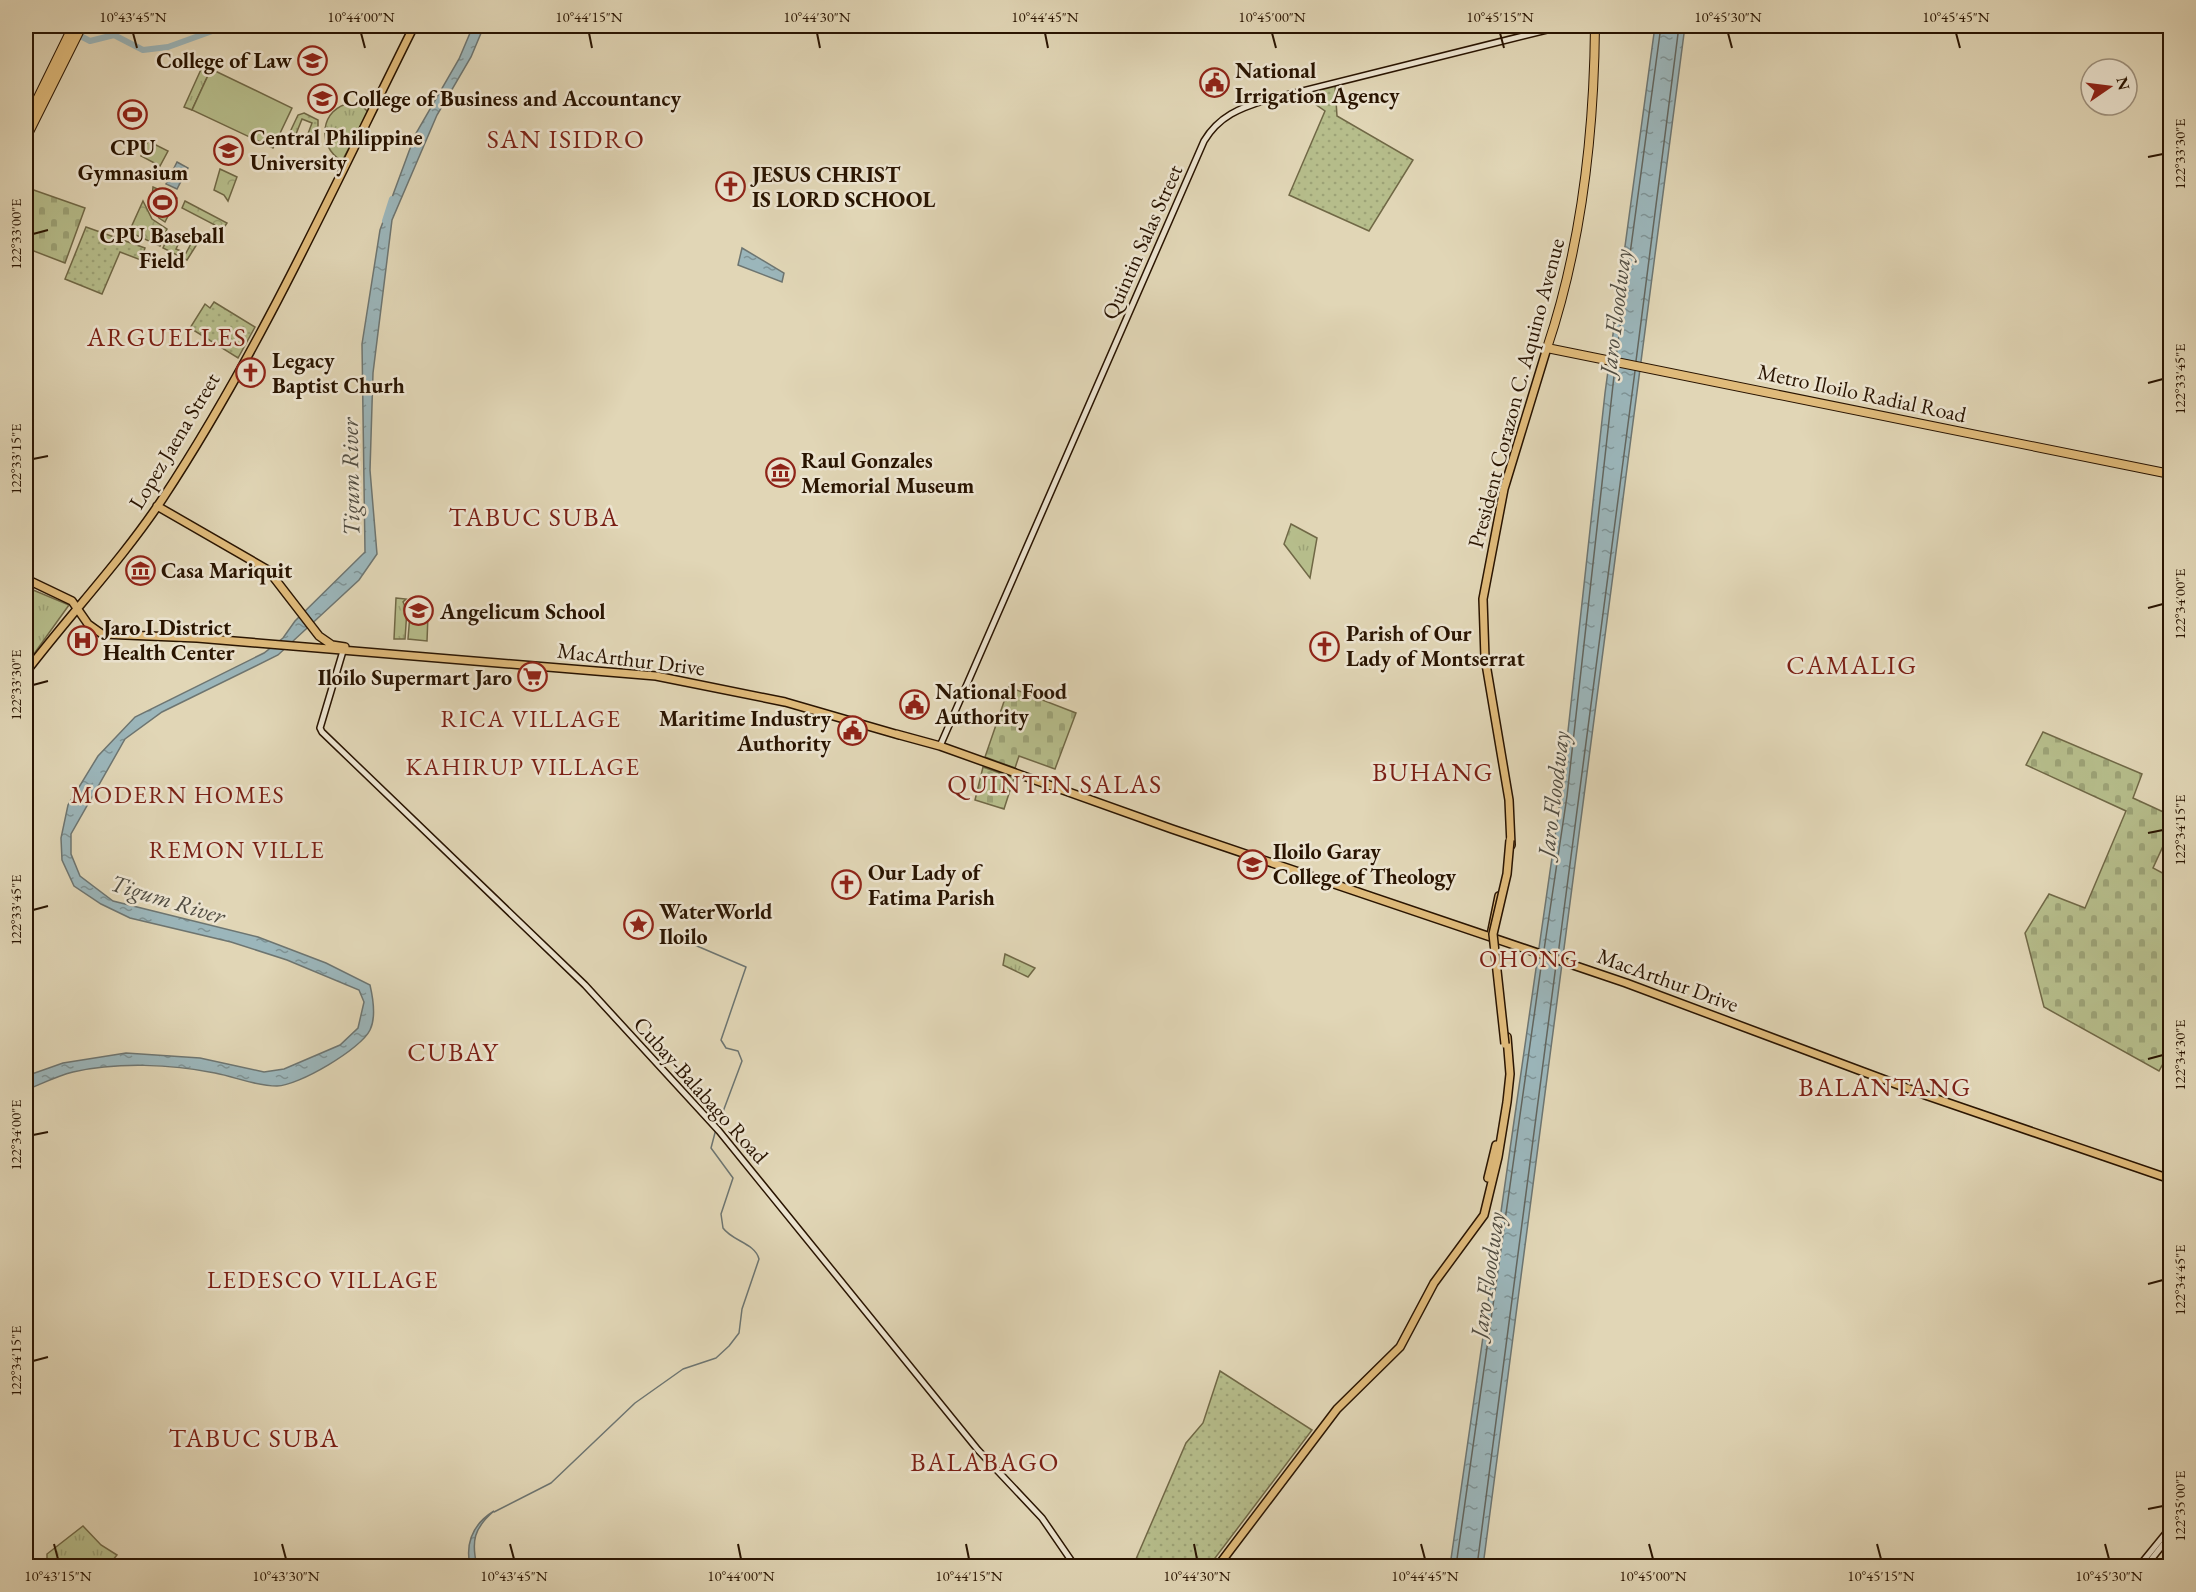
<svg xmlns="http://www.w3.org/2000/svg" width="2196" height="1592" viewBox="0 0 2196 1592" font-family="'EB Garamond',serif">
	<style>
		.grass { fill: url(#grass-dots); stroke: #706846; stroke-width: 1.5 }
		.forest { fill: url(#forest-crowns); stroke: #706846; stroke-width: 1.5 }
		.cemetery { fill: url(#cemetery-stones); stroke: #706846; stroke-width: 1.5 }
		.park { fill: url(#park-tufts); stroke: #706846; stroke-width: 1.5 }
		.pitch { fill: #b6bd8b; stroke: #706846; stroke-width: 1.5 }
		.water { fill: url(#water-ripples); stroke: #6d7571; stroke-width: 1.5 }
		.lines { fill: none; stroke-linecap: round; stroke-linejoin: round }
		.shore { stroke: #62655e; stroke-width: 1.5 }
		.stream { stroke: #6d7571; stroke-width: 1.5 }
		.river { stroke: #9bb6bb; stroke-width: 6 }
		.secondary-casing { stroke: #291401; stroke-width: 8 }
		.primary-casing { stroke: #291401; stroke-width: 10 }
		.trunk-casing { stroke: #291401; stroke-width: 10 }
		.secondary { stroke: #ece4d0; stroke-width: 5 }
		.primary { stroke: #e0bb7b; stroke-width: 7 }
		.trunk { stroke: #e0bb7b; stroke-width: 8 }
		.primary-bridge-casing { stroke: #291401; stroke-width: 10; stroke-linecap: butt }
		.primary-bridge { stroke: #e0bb7b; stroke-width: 7 }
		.ticks { fill: none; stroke: #291401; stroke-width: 2 }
		.labels { text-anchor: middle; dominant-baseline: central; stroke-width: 5; stroke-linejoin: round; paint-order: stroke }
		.poi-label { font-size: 22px; font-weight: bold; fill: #291401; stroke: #ece4d0; text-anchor: start }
		.street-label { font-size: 22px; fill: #291401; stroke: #ece4d0 }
		.water-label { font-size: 24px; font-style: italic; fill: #514d42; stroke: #ece4d0 }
		.neighbourhood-label { font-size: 24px; letter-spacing: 1.5px; fill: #7a1f14; stroke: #ece4d0 }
		.quarter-label { font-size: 26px; letter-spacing: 1.5px; fill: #7a1f14; stroke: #ece4d0 }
		.neatline { fill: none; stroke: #291401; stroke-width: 2 }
		.ticks-label { font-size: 15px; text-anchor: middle; fill: #291401 }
	</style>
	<defs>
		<pattern id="grass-dots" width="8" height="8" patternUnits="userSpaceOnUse" patternTransform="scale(1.5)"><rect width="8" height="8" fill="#b6bd8b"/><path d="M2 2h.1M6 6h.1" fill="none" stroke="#9ca276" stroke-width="1.8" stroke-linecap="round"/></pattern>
		<pattern id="forest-crowns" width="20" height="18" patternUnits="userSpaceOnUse" patternTransform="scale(1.5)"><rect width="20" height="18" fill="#b6bd8b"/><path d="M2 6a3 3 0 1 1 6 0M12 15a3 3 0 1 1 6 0" fill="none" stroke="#9ca276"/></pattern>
		<pattern id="cemetery-stones" width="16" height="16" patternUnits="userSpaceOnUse" patternTransform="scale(1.5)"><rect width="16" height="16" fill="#b6bd8b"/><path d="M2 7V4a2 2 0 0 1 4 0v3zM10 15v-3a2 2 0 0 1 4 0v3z" fill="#9ca276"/></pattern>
		<pattern id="park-tufts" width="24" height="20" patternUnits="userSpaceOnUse" patternTransform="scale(1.5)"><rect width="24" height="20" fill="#b6bd8b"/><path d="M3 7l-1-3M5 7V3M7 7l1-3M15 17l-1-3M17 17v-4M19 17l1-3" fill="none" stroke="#9ca276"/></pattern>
		<pattern id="water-ripples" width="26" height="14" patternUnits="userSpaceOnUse" patternTransform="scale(1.5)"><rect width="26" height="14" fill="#9bb6bb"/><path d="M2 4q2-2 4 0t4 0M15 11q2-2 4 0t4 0" fill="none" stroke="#7e9396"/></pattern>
	</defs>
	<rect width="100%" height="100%" fill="#e1d6b6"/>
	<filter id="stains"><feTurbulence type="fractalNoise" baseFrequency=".00333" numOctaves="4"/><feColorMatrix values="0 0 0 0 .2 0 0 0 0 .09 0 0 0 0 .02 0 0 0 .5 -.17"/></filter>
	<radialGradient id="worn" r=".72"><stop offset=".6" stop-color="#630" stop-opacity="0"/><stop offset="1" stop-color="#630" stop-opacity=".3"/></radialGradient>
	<path class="grass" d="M 1335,85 L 1337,116 L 1413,160 L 1369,231 L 1289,195 L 1325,111 L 1315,104 L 1312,91 Z
		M 304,113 L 318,120 L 318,144 L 306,139 L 312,123 L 302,119 L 296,134 L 290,132 L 298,115 Z
		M 86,227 L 145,248 L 141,260 L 120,252 L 102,294 L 65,279 Z
		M 214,302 L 255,327 L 238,358 L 190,328 L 205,304 L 210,308 Z
		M 1220,1371 L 1312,1430 L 1209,1566 L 1133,1566 L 1186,1443 L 1203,1423 Z"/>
	<path class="forest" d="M 220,169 L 237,177 L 228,201 L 224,195 L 214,190 Z
		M 143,201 L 152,219 L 167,229 L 160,246 L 129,232 Z
		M 185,201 L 227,223 L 215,241 L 210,238 L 215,225 L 182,208 Z
		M 179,235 L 182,236 L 176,249 L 186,253 L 192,242 L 197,244 L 187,260 L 163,248 L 167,239 L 175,243 Z"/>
	<path class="cemetery" d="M 28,188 L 85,208 L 65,263 L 26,248 Z
		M 1009,687 L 1076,713 L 1055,769 L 1019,756 L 1015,768 L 985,757 Z
		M 2043,732 L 2142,774 L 2133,798 L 2170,815 L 2170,831 L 2153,868 L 2170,877 L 2170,1051 L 2159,1071 L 2044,1007 L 2025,933 L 2049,894 L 2085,908 L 2126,811 L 2026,765 Z
		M 983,767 L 1014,778 L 1004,809 L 975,800 Z"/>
	<path class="park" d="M 203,65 L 211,69 L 192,110 L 184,107 Z
		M 351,103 L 360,104 L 368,112 L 342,161 C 316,146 320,108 351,103 Z
		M 1291,524 L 1317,538 L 1310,578 L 1284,544 Z
		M 26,587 L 69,605 L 26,665 Z
		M 396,598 L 406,599 L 403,602 L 407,610 L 405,639 L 394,639 Z
		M 1005,954 L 1035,968 L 1028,977 L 1003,965 Z
		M 83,1526 L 101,1545 L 117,1555 L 108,1566 L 47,1566 L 47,1554 Z"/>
	<path class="pitch" d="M 211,69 L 292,108 L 273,148 L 192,110 Z
		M 148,141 L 168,151 L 160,166 L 141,156 Z
		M 153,187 L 177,198 L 165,222 L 159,218 L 151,207 Z
		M 410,614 L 428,615 L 427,641 L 408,639 Z"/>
	<path class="water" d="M 473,26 L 484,26 L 471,57 L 437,115 L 392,220 L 373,373 L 370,470 L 377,554 L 359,580 L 278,655 L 162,712 L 125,739 L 71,834 L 71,854 L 80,876 L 113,901 L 258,937 L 326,963 L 370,985 C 373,998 376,1018 370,1030 C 361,1049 298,1086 277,1086 C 255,1086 236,1077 215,1073 C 171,1064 117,1062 73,1072 C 57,1076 41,1084 26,1090 L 26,1076 L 63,1063 L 126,1053 L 200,1058 L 264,1072 L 284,1069 L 340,1045 L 358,1028 L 364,1002 L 359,990 L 287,960 L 231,942 L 130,918 L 101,904 L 74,886 L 62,860 L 61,838 L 68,805 L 98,756 L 135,717 L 264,653 L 283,638 L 295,621 L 365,552 L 362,344 L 380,230 L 415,135 L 459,59 Z
		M 1655,26 L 1685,26 L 1483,1566 L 1450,1566 L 1561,795 L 1605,393 Z
		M 177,162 L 188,168 L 177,189 L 166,184 Z
		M 742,248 L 784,273 L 782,282 L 738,265 Z
		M 494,1511 C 474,1528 471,1541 477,1566 L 470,1566 C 465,1542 473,1524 494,1511 Z"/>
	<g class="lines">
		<path class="shore" d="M 1616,357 L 1661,26
			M 1636,361 L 1679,26
			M 1544,950 L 1567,796 L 1615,367
			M 1558,955 L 1635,371
			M 1456,1566 L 1542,960
			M 1477,1566 L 1556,965"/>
		<path class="stream" d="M 669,934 L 746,967 L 721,1040 L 726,1048 L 738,1051 L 742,1061 L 718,1125
			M 494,1512 L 551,1483 L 635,1403 L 683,1369 L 716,1358 L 729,1346 L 739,1333 L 742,1309 L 759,1259 C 755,1243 732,1241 723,1228 L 721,1214 L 733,1178 L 711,1148 L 716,1129"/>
		<path class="river" d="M 61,26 L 90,41 L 114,35 L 143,50 L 168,47 L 215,30 L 219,26
			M 385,221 L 392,199"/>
		<defs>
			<path id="secondary" d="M 343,651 L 320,728 L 322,732 L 585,985 L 719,1131 L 978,1450 L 1042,1518 L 1075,1566
				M 940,746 L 1204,141 C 1219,116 1240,108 1266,100 L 1563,26
				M 2139,1566 L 2170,1528
				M 2146,1566 L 2170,1536"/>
			<path id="primary" d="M 157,506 L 268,570 L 319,636 L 332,645 L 345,647
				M 26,579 L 72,601 L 88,624 L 102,634 L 197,638 L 656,676 L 785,702 L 899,735
				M 26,672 C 71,613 122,560 163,498 C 261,349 335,184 414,26
				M 896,734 L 940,746 L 1172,829 L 1626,983 L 1928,1096 L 2170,1179
				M 1511,845 L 1509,800 L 1485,658 L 1483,599 L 1504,489 L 1547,348
				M 1491,935 L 1499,896
				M 1488,1178 L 1496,1145
				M 1218,1566 L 1337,1409 L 1400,1347 L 1434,1283 L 1484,1215 L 1498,1157 L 1507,1102 L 1510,1074 L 1507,1037"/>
			<path id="trunk" d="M 1595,26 C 1594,135 1582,244 1547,348 L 2170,474
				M 26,122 L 73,26
				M 26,138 L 82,26"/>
		</defs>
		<use href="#secondary" class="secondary-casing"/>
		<use href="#primary" class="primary-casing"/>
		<use href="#trunk" class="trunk-casing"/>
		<use href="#secondary" class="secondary"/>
		<use href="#primary" class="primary"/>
		<use href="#trunk" class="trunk"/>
		<defs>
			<path id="primary-bridge" d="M 1505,1044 L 1493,934 L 1507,874 L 1510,840"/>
		</defs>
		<use href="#primary-bridge" class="primary-bridge-casing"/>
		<use href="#primary-bridge" class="primary-bridge"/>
	</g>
	<path class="ticks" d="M 133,33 L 137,48M 361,33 L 365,48M 589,33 L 592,48M 817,33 L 820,48M 1045,33 L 1048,48M 1272,33 L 1276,48M 1500,33 L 1504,48M 1728,33 L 1732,48M 1956,33 L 1960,48M 2148,157 L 2163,154M 33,234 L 48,230M 2148,383 L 2163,379M 33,459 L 48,456M 2148,608 L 2163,604M 33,685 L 48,681M 2148,833 L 2163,830M 33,910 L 48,906M 2148,1059 L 2163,1055M 33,1135 L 48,1132M 2148,1284 L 2163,1280M 33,1361 L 48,1357M 2148,1509 L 2163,1506M 54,1544 L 58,1559M 282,1544 L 286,1559M 510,1544 L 514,1559M 738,1544 L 741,1559M 966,1544 L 969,1559M 1194,1544 L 1197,1559M 1421,1544 L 1425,1559M 1649,1544 L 1653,1559M 1877,1544 L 1881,1559M 2105,1544 L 2109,1559"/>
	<defs>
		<symbol id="university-ring" viewBox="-11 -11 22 22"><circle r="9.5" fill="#ece4d0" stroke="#8f2418" stroke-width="1.5"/><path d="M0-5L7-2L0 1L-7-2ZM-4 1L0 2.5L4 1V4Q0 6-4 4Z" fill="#8f2418"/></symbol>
		<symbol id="civic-ring" viewBox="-11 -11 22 22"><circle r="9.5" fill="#ece4d0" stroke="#8f2418" stroke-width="1.5"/><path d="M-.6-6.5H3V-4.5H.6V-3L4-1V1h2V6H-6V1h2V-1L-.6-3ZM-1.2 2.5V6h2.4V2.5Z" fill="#8f2418"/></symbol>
		<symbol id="stadium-ring" viewBox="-11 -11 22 22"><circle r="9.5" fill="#ece4d0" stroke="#8f2418" stroke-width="1.5"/><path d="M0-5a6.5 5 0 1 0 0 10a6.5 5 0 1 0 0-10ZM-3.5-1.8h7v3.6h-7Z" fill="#8f2418"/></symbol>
		<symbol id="church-ring" viewBox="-11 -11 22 22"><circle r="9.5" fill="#ece4d0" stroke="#8f2418" stroke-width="1.5"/><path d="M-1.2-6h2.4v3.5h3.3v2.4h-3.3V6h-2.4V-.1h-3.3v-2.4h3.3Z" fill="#8f2418"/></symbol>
		<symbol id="museum-ring" viewBox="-11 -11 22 22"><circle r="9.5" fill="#ece4d0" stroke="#8f2418" stroke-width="1.5"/><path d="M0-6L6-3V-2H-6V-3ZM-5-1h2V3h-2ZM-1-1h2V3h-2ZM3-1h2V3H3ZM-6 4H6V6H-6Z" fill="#8f2418"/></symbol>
		<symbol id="school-ring" viewBox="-11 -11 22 22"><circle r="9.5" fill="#ece4d0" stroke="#8f2418" stroke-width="1.5"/><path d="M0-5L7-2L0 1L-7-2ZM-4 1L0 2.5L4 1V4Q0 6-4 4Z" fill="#8f2418"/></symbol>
		<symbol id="hospital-ring" viewBox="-11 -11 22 22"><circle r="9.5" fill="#ece4d0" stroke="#8f2418" stroke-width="1.5"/><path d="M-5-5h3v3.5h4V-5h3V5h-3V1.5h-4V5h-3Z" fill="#8f2418"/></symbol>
		<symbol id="supermarket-ring" viewBox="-11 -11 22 22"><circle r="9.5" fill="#ece4d0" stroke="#8f2418" stroke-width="1.5"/><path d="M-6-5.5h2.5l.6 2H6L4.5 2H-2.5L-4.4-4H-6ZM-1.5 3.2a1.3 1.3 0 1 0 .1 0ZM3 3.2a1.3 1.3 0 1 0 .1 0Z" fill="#8f2418"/></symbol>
		<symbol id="sight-ring" viewBox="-11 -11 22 22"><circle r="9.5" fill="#ece4d0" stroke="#8f2418" stroke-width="1.5"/><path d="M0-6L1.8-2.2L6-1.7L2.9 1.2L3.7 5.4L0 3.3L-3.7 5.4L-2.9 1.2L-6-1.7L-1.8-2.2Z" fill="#8f2418"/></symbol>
	</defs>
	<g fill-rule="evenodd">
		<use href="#university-ring" x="296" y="44" width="33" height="33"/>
		<use href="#civic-ring" x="1198" y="66" width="33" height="33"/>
		<use href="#university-ring" x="306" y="82" width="33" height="33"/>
		<use href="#stadium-ring" x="116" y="98" width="33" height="33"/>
		<use href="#university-ring" x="212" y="134" width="33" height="33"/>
		<use href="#church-ring" x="714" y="170" width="33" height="33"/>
		<use href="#stadium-ring" x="146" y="186" width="33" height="33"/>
		<use href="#church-ring" x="234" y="356" width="33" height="33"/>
		<use href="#museum-ring" x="764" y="456" width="33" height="33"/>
		<use href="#museum-ring" x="124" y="554" width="33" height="33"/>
		<use href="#school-ring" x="402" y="594" width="33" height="33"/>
		<use href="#hospital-ring" x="66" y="624" width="33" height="33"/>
		<use href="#church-ring" x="1308" y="630" width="33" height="33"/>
		<use href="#supermarket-ring" x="516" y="660" width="33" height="33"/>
		<use href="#civic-ring" x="898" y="688" width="33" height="33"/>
		<use href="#civic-ring" x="836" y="714" width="33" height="33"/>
		<use href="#university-ring" x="1236" y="848" width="33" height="33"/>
		<use href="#church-ring" x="830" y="868" width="33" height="33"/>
		<use href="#sight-ring" x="622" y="908" width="33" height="33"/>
	</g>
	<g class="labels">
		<g class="poi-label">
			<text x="292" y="60" text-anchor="end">College of Law</text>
			<text x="1235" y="70">National<tspan x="1235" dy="25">Irrigation Agency</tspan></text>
			<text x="343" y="98">College of Business and Accountancy</text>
			<text x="250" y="137">Central Philippine<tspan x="250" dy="25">University</tspan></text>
			<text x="133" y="147" text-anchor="middle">CPU<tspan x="133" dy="25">Gymnasium</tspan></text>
			<text x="752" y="174">JESUS CHRIST<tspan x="752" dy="25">IS LORD SCHOOL</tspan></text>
			<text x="162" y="235" text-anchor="middle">CPU Baseball<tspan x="162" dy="25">Field</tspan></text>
			<text x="272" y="360">Legacy<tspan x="272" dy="25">Baptist Churh</tspan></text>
			<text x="801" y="460">Raul Gonzales<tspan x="801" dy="25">Memorial Museum</tspan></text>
			<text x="161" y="570">Casa Mariquit</text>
			<text x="440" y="611">Angelicum School</text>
			<text x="103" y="627">Jaro Ⅰ District<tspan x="103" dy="25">Health Center</tspan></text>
			<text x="1346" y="633">Parish of Our<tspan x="1346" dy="25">Lady of Montserrat</tspan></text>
			<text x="512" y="677" text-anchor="end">Iloilo Supermart Jaro</text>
			<text x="935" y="691">National Food<tspan x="935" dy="25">Authority</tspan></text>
			<text x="831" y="718" text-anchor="end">Maritime Industry<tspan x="831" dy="25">Authority</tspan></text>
			<text x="1273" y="851">Iloilo Garay<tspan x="1273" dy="25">College of Theology</tspan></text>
			<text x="868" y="872">Our Lady of<tspan x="868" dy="25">Fatima Parish</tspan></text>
			<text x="659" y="911">WaterWorld<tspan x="659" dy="25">Iloilo</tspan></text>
		</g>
		<g class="street-label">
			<text transform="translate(1142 242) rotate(-66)">Quintin Salas Street</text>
			<text transform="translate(1516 393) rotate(-75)">President Corazon C. Aquino Avenue</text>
			<text transform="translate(1862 393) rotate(12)">Metro Iloilo Radial Road</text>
			<text transform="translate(174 441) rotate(-59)">Lopez Jaena Street</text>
			<text transform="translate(631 659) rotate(7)">MacArthur Drive</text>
			<text transform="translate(1668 980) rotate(20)">MacArthur Drive</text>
			<text transform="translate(701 1090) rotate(48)">Cubay-Balabago Road</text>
		</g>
		<g class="water-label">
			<text transform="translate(1615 312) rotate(-83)">Jaro Floodway</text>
			<text transform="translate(350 477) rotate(-91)">Tigum River</text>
			<text transform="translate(1553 794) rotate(-83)">Jaro Floodway</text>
			<text transform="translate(168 899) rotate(17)">Tigum River</text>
			<text transform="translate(1487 1275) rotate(-82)">Jaro Floodway</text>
		</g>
		<g class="neighbourhood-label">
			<text x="531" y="718">RICA VILLAGE</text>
			<text x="523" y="766">KAHIRUP VILLAGE</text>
			<text x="178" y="794">MODERN HOMES</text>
			<text x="237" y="849">REMON VILLE</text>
			<text x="1529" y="958">OHONG</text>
			<text x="323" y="1279">LEDESCO VILLAGE</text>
		</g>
		<g class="quarter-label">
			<text x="566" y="139">SAN ISIDRO</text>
			<text x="167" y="337">ARGUELLES</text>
			<text x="534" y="517">TABUC SUBA</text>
			<text x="1852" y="665">CAMALIG</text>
			<text x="1433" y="772">BUHANG</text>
			<text x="1055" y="784">QUINTIN SALAS</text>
			<text x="453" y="1052">CUBAY</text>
			<text x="1885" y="1087">BALANTANG</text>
			<text x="254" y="1438">TABUC SUBA</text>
			<text x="985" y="1462">BALABAGO</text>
		</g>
	</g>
	<rect width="2196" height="1592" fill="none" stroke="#e1d6b6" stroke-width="66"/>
	<g transform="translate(2109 87) rotate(76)"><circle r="28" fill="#ece4d0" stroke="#9e917d" stroke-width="1.5"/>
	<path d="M0-4.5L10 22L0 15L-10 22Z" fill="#8f2418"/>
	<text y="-9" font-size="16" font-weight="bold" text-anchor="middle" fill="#291401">N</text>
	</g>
	<rect x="33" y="33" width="2130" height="1526" class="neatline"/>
	<g class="ticks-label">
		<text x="133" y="22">10°43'45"N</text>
		<text x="361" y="22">10°44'00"N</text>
		<text x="589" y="22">10°44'15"N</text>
		<text x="817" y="22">10°44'30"N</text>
		<text x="1045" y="22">10°44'45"N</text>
		<text x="1272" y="22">10°45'00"N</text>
		<text x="1500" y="22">10°45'15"N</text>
		<text x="1728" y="22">10°45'30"N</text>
		<text x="1956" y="22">10°45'45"N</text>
		<text transform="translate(2180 154) rotate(-90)" y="5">122°33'30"E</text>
		<text transform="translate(16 234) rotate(-90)" y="5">122°33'00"E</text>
		<text transform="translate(2180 379) rotate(-90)" y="5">122°33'45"E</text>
		<text transform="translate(16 459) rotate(-90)" y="5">122°33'15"E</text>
		<text transform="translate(2180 604) rotate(-90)" y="5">122°34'00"E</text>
		<text transform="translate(16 685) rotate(-90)" y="5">122°33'30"E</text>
		<text transform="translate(2180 830) rotate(-90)" y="5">122°34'15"E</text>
		<text transform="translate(16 910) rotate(-90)" y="5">122°33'45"E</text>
		<text transform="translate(2180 1055) rotate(-90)" y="5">122°34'30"E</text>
		<text transform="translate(16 1135) rotate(-90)" y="5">122°34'00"E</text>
		<text transform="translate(2180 1280) rotate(-90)" y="5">122°34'45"E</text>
		<text transform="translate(16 1361) rotate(-90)" y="5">122°34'15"E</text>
		<text transform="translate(2180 1506) rotate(-90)" y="5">122°35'00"E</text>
		<text x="58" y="1581">10°43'15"N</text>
		<text x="286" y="1581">10°43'30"N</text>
		<text x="514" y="1581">10°43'45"N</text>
		<text x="741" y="1581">10°44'00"N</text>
		<text x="969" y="1581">10°44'15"N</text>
		<text x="1197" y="1581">10°44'30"N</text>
		<text x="1425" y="1581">10°44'45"N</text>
		<text x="1653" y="1581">10°45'00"N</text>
		<text x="1881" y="1581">10°45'15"N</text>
		<text x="2109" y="1581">10°45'30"N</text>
	</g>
	<rect width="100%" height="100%" filter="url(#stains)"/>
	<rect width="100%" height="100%" fill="url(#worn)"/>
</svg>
